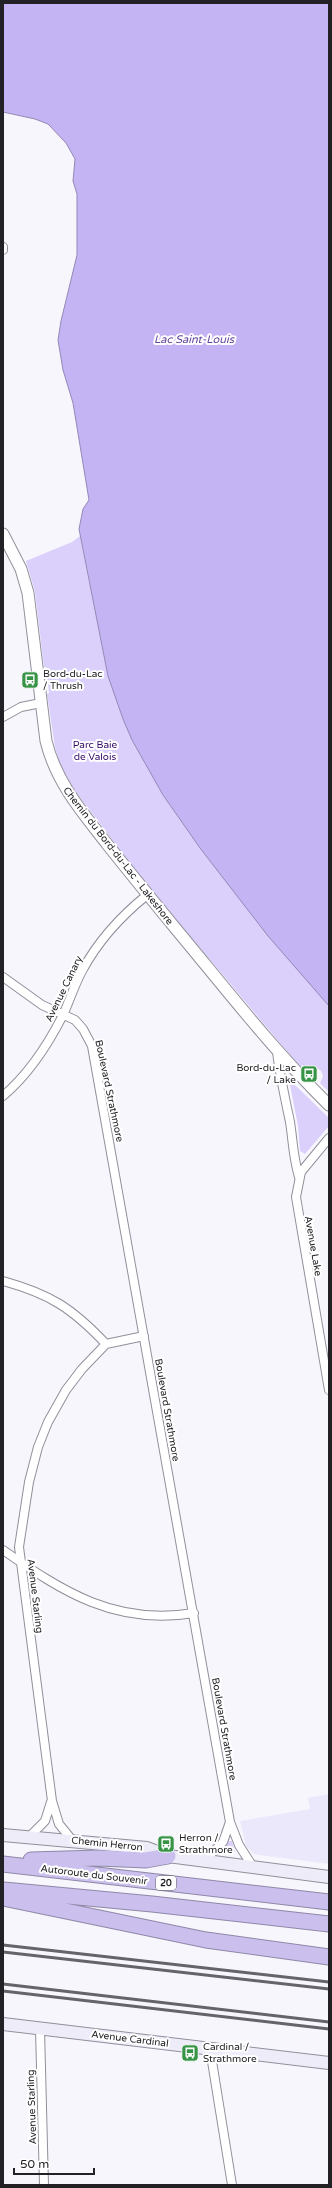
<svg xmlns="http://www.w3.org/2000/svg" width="332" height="2188" viewBox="0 0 332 2188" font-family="'Varela Round',sans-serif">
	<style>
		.built { fill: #ece8fb }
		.green { fill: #dbd0fc }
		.water { fill: #c5b4f4; stroke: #9488b6 }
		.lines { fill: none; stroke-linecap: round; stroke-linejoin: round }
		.minor-casing { stroke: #918f9a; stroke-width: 10 }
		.tertiary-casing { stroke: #918f9a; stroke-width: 13 }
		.secondary-casing { stroke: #918f9a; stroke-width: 14 }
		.motorway-casing { stroke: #8f88a7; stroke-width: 17 }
		.minor { stroke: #fff; stroke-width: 8 }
		.tertiary { stroke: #fff; stroke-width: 11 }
		.secondary { stroke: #efecfa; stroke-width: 12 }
		.motorway { stroke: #cabfed; stroke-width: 15 }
		.rail { stroke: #656469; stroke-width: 3 }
		.labels { text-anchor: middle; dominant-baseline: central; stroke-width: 4; stroke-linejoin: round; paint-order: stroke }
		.shield { fill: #fff; stroke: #646466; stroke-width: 1 }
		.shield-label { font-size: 9px; font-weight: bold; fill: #222125 }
		.poi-label { font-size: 10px; fill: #222125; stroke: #fff; text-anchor: start }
		.park-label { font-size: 10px; fill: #360d69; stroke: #fff }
		.street-label { font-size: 10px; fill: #222125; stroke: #fff }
		.water-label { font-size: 11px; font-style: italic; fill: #61419c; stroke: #fff }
	</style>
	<rect width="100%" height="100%" fill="#f8f6fd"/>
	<path class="built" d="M 329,1794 L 329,1864 L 259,1855 L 254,1854 L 246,1846 L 240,1821 L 310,1809 L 308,1798 Z"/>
	<path class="green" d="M 80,536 L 108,676 L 123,719 L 163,795 L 200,848 L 329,1006 L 329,1092 L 320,1083 L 323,1076 L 321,1071 L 316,1067 L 309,1073 L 302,1065 L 300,1067 L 139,875 L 75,791 L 60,765 L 55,747 L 47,694 L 49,693 L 46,667 L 44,667 L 35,592 L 26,561 L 72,542 Z
		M 292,1082 L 329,1118 L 329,1126 L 305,1154 L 300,1151 L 298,1126 L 290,1085 Z
		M 229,1841 L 232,1841 L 235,1852 L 223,1851 Z"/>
	<path class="water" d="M 3,3 L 329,3 L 329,1006 L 268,936 L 200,848 L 163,795 L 132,740 L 123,719 L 108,676 L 79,529 L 83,509 L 89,500 L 73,403 L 63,370 L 58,340 L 61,321 L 77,255 L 77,194 L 73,181 L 75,159 L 66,143 L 48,124 L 35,119 L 3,112 Z"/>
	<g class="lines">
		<defs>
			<path id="minor" d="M 3,247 L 3,250
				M 3,717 L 21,707 L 41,703
				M 3,977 L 42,1005 L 75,1020 L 83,1029 L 92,1046 L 230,1822 L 239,1845 L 253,1867
				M 277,1052 C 280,1076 285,1098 290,1122 C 293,1141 293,1157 299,1177
				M 3,1096 C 29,1074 49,1043 64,1013 C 70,999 75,984 82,971 C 98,941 121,916 147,895
				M 329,1138 L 301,1172 L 296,1197 L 329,1390
				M 3,1281 C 50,1294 72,1308 106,1344
				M 3,1550 C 63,1592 116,1626 194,1613
				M 29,1837 L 45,1821 L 51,1802
				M 72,1840 L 59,1824 L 52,1801 L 19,1547 L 29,1482 L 38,1447 L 48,1422 L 66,1390 L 82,1369 L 106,1344 L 144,1336
				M 204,1861 L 223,1842 L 230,1822
				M 40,2029 L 44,2185
				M 210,2049 L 232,2185"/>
			<path id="tertiary" d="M 3,534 L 21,569 L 28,593 L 46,741 C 56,782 82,812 107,844 C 130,873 153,901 176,929 C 226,989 273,1050 329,1105"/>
			<path id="secondary" d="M 3,1835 L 147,1848 L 168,1856 L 329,1877
				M 3,2024 L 329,2063"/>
			<path id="motorway" d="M 31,1860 L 98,1858 L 146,1860 L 168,1856
				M 3,1864 L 329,1902
				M 4,1890 L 152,1904 L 329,1924
				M 3,1898 L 206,1940 L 329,1957"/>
		</defs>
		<use href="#minor" class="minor-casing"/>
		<use href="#tertiary" class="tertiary-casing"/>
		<use href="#secondary" class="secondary-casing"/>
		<use href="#motorway" class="motorway-casing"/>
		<use href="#minor" class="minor"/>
		<use href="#tertiary" class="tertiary"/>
		<use href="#secondary" class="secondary"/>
		<use href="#motorway" class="motorway"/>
		<path class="rail" d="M 3,1945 L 329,1982
			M 3,1952 L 329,1989
			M 3,1984 L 329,2022
			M 3,1991 L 329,2029"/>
	</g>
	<defs>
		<symbol id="bus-square" viewBox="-11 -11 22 22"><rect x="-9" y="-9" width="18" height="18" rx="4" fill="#379446" stroke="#fff"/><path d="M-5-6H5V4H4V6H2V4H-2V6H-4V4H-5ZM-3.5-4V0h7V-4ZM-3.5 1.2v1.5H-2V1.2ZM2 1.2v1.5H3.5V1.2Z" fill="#fff"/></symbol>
	</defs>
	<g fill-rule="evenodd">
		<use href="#bus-square" x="20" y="670" width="20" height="20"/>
		<use href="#bus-square" x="299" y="1064" width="20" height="20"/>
		<use href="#bus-square" x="156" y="1834" width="20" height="20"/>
		<use href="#bus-square" x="180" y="2043" width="20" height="20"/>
	</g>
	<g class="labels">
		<rect class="shield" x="156" y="1876" width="20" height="14" rx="3"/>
		<g class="shield-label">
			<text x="166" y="1883">20</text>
		</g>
		<g class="poi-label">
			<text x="43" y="674">Bord-du-Lac<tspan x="43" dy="12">/ Thrush</tspan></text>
			<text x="296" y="1068" text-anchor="end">Bord-du-Lac<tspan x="296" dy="12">/ Lake</tspan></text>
			<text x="179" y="1838">Herron /<tspan x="179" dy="12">Strathmore</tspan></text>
			<text x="203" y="2047">Cardinal /<tspan x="203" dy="12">Strathmore</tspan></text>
		</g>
		<g class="park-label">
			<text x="95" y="745">Parc Baie<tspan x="95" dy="12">de Valois</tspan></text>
		</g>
		<g class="street-label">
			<text transform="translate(118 856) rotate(52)">Chemin du Bord-du-Lac - Lakeshore</text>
			<text transform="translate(64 989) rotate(-64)">Avenue Canary</text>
			<text transform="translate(109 1091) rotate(78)">Boulevard Strathmore</text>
			<text transform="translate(313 1246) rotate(80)">Avenue Lake</text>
			<text transform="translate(167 1410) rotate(80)">Boulevard Strathmore</text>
			<text transform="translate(35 1596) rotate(83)">Avenue Starling</text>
			<text transform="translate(224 1729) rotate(80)">Boulevard Strathmore</text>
			<text transform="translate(107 1844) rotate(6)">Chemin Herron</text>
			<text transform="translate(94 1875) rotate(7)">Autoroute du Souvenir</text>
			<text transform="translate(130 2039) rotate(7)">Avenue Cardinal</text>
			<text transform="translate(32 2107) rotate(-92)">Avenue Starling</text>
		</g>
		<g class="water-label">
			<text x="194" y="339">Lac Saint-Louis</text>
		</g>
	</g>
	<rect width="332" height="2188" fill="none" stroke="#222125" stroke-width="8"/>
	<path d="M14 2168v6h80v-6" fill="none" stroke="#222125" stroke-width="2"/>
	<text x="20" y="2168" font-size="12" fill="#222125" stroke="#ffffff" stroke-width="3" paint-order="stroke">50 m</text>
</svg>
